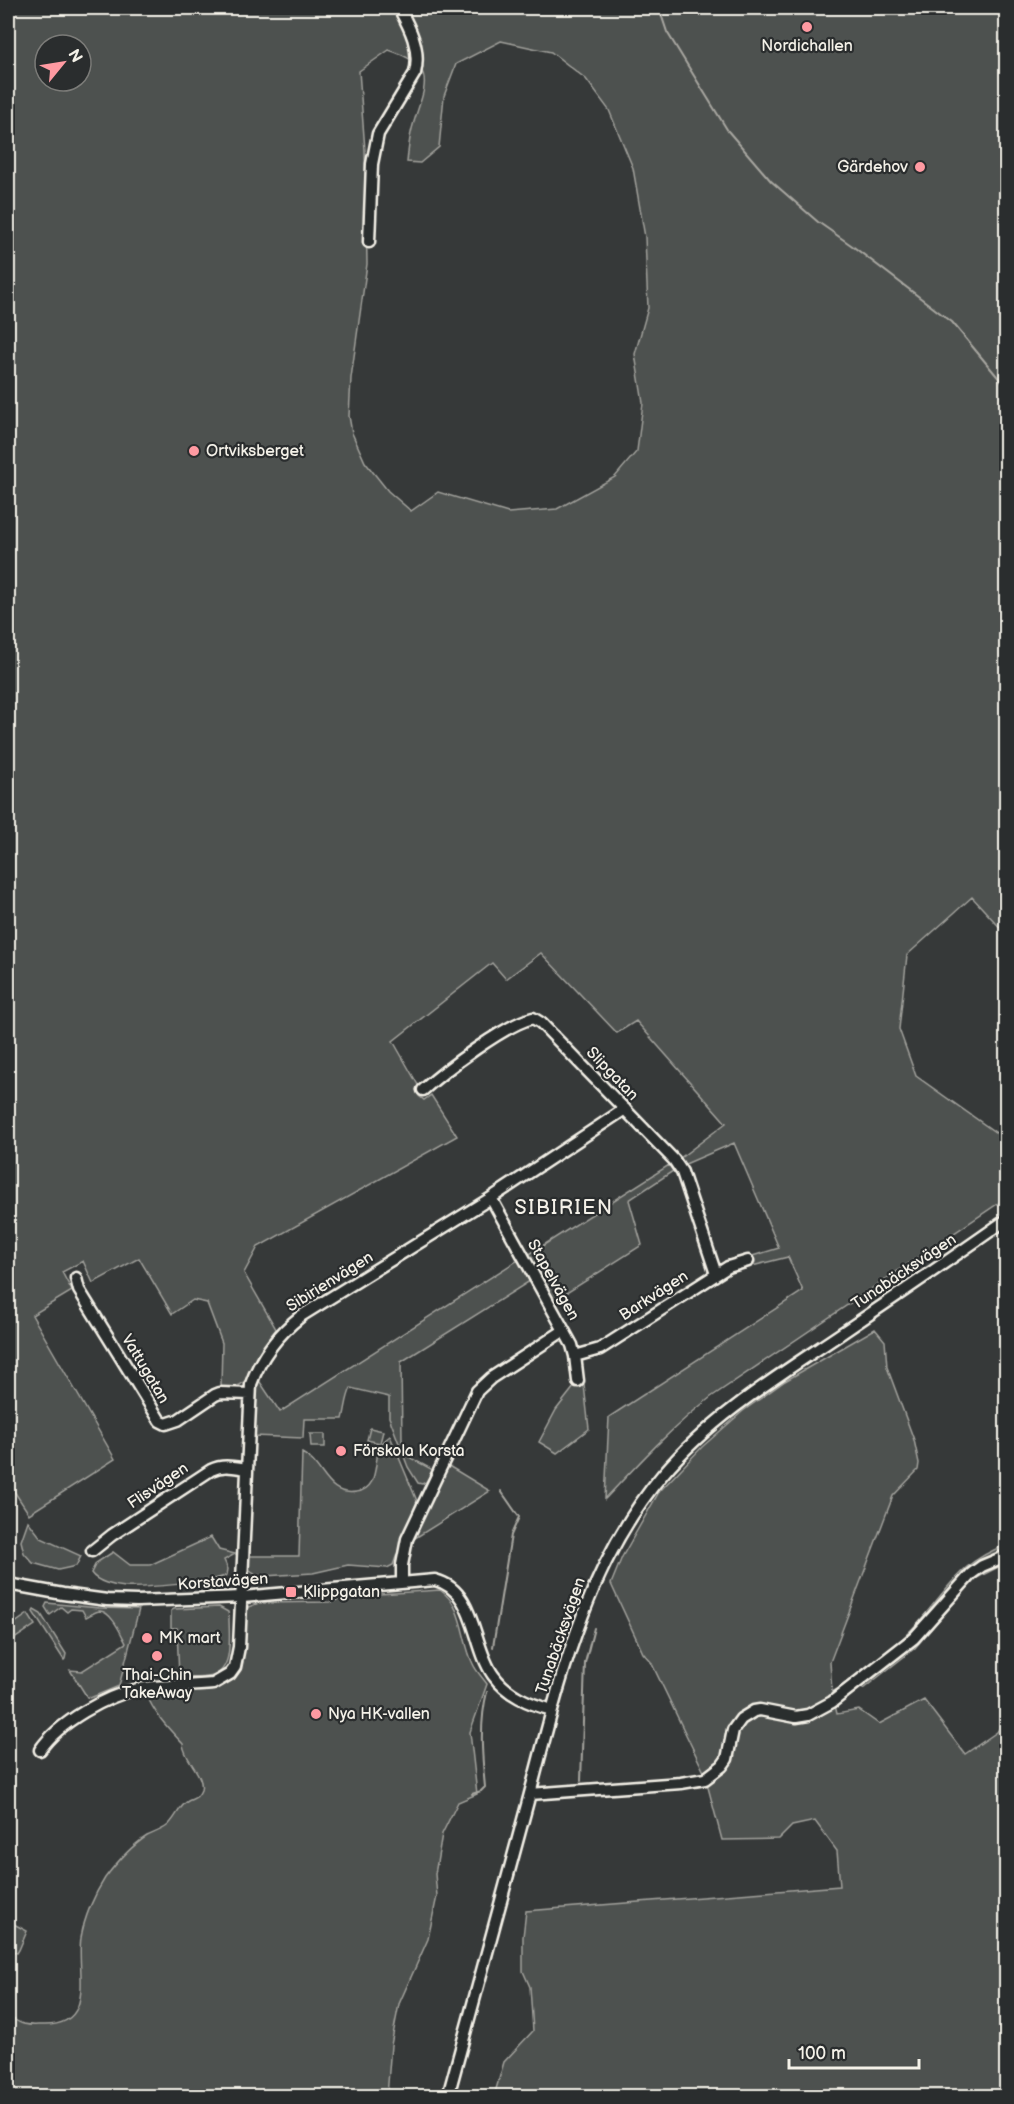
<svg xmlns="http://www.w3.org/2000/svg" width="1014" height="2104" viewBox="0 0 1014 2104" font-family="'Balsamiq Sans',sans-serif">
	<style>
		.green { fill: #4e514f; stroke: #a1a19c; stroke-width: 1.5; fill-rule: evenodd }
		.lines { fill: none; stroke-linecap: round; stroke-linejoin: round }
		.stream { stroke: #a8a7a1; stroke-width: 2 }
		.minor-casing { stroke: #f4f1e8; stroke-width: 15 }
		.minor { stroke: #2a2d2e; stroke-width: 10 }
		.poi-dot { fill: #ff9aa2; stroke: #2a2d2e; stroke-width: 2 }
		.labels { text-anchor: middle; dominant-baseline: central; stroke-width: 4.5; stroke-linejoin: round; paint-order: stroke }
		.poi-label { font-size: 16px; fill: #f4f1e8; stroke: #2a2d2e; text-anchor: start }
		.street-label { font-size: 16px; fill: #f4f1e8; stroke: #2a2d2e }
		.quarter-label { font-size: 20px; letter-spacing: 1.5px; fill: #f4f1e8; stroke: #2a2d2e }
	</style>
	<rect width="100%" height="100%" fill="#363939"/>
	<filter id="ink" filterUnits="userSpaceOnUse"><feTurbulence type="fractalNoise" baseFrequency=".0167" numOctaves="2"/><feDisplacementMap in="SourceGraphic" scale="12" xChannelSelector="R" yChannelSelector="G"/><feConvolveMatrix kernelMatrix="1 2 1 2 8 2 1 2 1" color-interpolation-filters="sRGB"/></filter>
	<g filter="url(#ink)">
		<path class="green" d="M 8,8 L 1006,8 L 1006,934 L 972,897 L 907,955 L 899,1029 L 916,1076 L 1006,1140 L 1006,1198 L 711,1397 C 671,1428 639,1463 605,1499 L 609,1417 L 803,1291 L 788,1257 L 752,1266 L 749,1257 L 779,1248 L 734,1143 L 683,1165 L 679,1159 L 726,1123 L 636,1021 L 617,1033 L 541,953 L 506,979 L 492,963 L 393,1041 L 418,1085 L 416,1090 L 419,1096 L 424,1100 L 431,1095 L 457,1136 L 258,1247 L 244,1273 L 276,1329 L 255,1360 L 247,1379 L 240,1385 L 234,1387 L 221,1387 L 222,1343 L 207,1303 L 193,1300 L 172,1314 L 139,1258 L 93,1283 L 83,1261 L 62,1272 L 72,1291 L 32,1315 L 115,1459 L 29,1514 L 8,1482 ZM 501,41 L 551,52 L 586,79 L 609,110 L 633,168 L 645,237 L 648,308 L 635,354 L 643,403 L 637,451 L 615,477 L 557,509 L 508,513 L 438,492 L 411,511 L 388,491 L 365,462 L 352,433 L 349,416 L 351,378 L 367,264 L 365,150 L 359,71 L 389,50 C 445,68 420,93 411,133 C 409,142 408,152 407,162 L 420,163 L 439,147 L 444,96 L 456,64 ZM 45,45 L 81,45 L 81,81 L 45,81 Z
			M 669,1165 L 673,1171 L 629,1200 L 642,1245 L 554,1301 L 528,1255 Z
			M 518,1260 L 530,1281 L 401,1362 L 402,1441 L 407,1456 L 433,1470 L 426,1482 L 422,1484 L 418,1483 L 408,1467 L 389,1417 L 389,1397 L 351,1388 C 346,1398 346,1408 343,1419 L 304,1419 L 303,1438 L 254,1436 L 258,1379 L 280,1412 Z
			M 875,1329 L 885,1341 L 887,1367 L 914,1440 L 919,1463 L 918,1470 L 893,1496 L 830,1662 L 832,1692 C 855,1680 894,1648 912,1629 C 946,1594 956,1563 1006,1545 L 1006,1552 L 969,1571 L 955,1583 L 913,1634 L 833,1696 L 837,1714 L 859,1710 L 879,1724 L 924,1700 L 965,1754 L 997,1732 L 1006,1719 L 1006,2096 L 494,2096 L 504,2062 L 533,2031 L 530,1987 L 523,1971 L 523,1937 L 526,1911 L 840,1886 L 837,1851 L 815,1821 L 792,1826 L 779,1839 L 722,1840 L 704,1772 L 651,1662 L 643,1653 L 611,1584 L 622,1557 L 659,1492 L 702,1447 L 743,1411 L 785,1381 Z
			M 584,1385 L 589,1429 L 557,1453 L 539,1442 L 556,1410 L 574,1387 Z
			M 370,1428 L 383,1431 L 380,1443 L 367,1440 Z
			M 310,1434 L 325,1434 L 325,1447 L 311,1447 Z
			M 390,1436 L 417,1501 L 393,1565 L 387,1568 L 348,1565 L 313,1573 L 264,1576 L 256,1575 L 250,1571 L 247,1556 L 299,1556 L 302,1453 C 324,1464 326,1497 356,1492 C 380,1489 373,1462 380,1446 C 382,1442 386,1439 390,1436 Z
			M 447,1465 L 490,1491 L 412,1540 Z
			M 28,1521 L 41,1538 L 81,1556 L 76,1566 L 58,1570 L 33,1563 L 24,1553 L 21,1541 Z
			M 211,1537 L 219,1550 L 235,1554 L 224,1560 L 228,1569 L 227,1575 C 212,1583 143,1588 125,1587 C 114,1586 97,1582 91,1573 L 96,1563 L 113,1552 L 130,1565 L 150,1565 Z
			M 1006,1560 L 1006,1563 L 973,1580 L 915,1648 L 863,1689 L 858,1687 L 984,1568 Z
			M 440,1590 C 464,1606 461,1640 473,1664 C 476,1671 482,1677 487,1684 L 470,1732 L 477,1794 L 458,1802 L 442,1834 L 435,1874 L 437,1896 L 428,1939 L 399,2004 L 391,2045 L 387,2096 L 8,2096 L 8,2005 L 10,2017 C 25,2027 28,2025 45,2025 C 97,2025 76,1970 81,1938 C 84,1918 94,1895 105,1878 C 117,1862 130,1847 147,1836 C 153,1833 162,1830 167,1826 C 175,1820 179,1806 188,1801 C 194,1798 198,1798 201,1790 C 205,1775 184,1760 183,1744 C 168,1728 154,1714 146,1693 L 217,1689 L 229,1681 L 238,1671 L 243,1617 L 248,1607 L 259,1603 L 331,1602 L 349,1596 Z
			M 47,1603 L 99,1608 L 139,1609 L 119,1686 L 90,1698 L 87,1697 L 70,1670 L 82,1671 L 126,1643 C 121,1634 112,1612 100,1611 C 96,1611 90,1615 86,1617 L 82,1610 L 71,1609 L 67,1612 L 61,1607 L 50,1615 L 45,1607 Z
			M 219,1607 L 228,1612 L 229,1617 C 229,1637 235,1674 207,1677 C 198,1679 188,1677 179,1677 L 177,1628 L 171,1628 L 171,1611 L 174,1609 Z
			M 34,1610 L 41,1614 L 66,1654 L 65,1659 L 64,1660 L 33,1612 Z
			M 28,1614 L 35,1625 L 8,1643 L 8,1628 Z
			M 10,1922 L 27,1931 L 19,1950 L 17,1953 L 11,1950 L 8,1956 L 8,1927 Z"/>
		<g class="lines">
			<path class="stream" d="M 659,8 L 667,32 L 728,131 L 771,181 L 818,222 L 851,245 L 952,322 L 1006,387
				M 493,1647 L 511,1535 L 519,1517 L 501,1491
				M 581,1781 L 585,1663 L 594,1628
				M 472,1794 L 481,1791 L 485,1787 C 482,1756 479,1723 487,1692"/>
			<defs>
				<path id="minor" d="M 369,242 L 372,164 L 378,134 L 415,73 C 421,49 410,28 399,8
					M 423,1090 C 445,1070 506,1024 533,1018 L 541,1023 L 674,1160 L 682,1172 L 716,1274
					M 491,1198 L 572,1345 L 575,1356 L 578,1381
					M 76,1278 L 79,1290 L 160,1421 L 166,1424 L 178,1420 L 215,1395 L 220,1393 L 250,1394
					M 575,1356 L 600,1349 L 728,1267 L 748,1261
					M 92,1551 L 112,1535 L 211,1470 C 223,1464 234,1467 247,1469
					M 402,1582 L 402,1565 L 407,1539 L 477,1391 L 491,1378 L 563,1331
					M 8,1584 L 63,1594 L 107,1600 L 137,1601 L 242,1597 L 435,1580 C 476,1590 472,1646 493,1675 C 507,1695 529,1704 552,1710
					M 40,1750 C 59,1722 106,1696 138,1689 C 163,1684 189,1687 213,1684 L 230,1674 L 235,1667 L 239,1647 L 251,1384 C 261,1356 277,1335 301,1316 L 491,1198 L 625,1109
					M 530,1794 L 681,1783 L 705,1779 L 722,1766 L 727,1759 L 733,1730 L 741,1719 L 754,1711 L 760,1710 L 796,1717 L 808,1715 L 832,1702 L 914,1638 L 971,1574 L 982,1566 L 1006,1556
					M 448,2096 C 474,1999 500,1902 527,1805 C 558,1689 583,1569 663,1474 C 711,1417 778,1376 839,1335 C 895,1297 951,1259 1006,1220"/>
			</defs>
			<use href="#minor" class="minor-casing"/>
			<use href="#minor" class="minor"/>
		</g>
	</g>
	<g class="poi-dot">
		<circle cx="807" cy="27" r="6"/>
		<circle cx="920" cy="167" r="6"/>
		<circle cx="194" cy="451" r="6"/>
		<circle cx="341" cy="1451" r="6"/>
		<rect x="285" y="1586" width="12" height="12" rx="3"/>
		<circle cx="147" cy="1638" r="6"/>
		<circle cx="157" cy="1656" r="6"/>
		<circle cx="316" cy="1714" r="6"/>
	</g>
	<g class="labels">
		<g class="poi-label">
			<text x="807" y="46" text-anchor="middle">Nordichallen</text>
			<text x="908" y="167" text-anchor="end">Gärdehov</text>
			<text x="206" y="451">Ortviksberget</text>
			<text x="353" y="1451">Förskola Korsta</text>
			<text x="303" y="1592">Klippgatan</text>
			<text x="159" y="1638">MK mart</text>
			<text x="157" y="1675" text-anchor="middle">Thai-Chin<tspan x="157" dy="18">TakeAway</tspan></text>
			<text x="328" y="1714">Nya HK-vallen</text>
		</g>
		<g class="street-label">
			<text transform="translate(612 1074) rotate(46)">Slipgatan</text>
			<text transform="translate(904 1272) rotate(-34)">Tunabäcksvägen</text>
			<text transform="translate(553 1280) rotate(61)">Stapelvägen</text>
			<text transform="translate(330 1282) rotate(-32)">Sibirienvägen</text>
			<text transform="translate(654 1296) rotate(-33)">Barkvägen</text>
			<text transform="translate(145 1369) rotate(59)">Vattugatan</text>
			<text transform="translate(158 1486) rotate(-34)">Flisvägen</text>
			<text transform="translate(223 1582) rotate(-4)">Korstavägen</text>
			<text transform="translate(561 1636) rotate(-71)">Tunabäcksvägen</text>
		</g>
		<g class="quarter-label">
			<text x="564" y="1208">SIBIRIEN</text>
		</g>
	</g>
	<rect width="1014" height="2104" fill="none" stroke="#2a2d2e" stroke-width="30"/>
	<rect x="15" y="15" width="984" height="2074" fill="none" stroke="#f4f1e8" stroke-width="2" filter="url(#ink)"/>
	<g transform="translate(63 63) rotate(60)"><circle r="28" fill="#2a2d2e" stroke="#7b7b78" stroke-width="1.5"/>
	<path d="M0-4.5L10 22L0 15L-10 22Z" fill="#ff9aa2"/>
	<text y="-9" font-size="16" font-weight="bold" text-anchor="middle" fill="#f4f1e8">N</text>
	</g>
	<path d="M789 2059v9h130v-9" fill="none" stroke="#f4f1e8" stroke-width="3"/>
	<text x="798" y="2059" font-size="18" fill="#f4f1e8" stroke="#2a2d2e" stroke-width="4.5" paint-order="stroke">100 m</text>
</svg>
